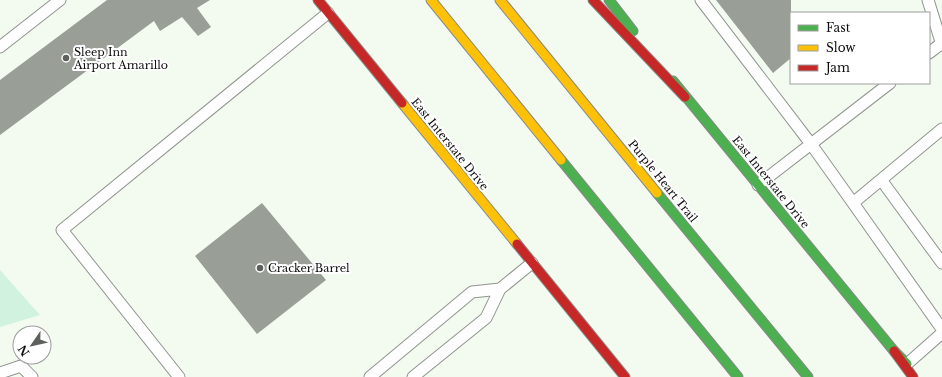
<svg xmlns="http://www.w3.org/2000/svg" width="942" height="377" viewBox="0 0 942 377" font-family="'Libre Baskerville',serif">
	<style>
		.green { fill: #d1f2de }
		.building { fill: #999e97 }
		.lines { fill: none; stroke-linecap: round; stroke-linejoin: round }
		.lane-casing { stroke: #919490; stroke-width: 13 }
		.fast-casing { stroke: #878b86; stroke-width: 11 }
		.slow-casing { stroke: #878b86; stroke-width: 11 }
		.jam-casing { stroke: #878b86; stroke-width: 11 }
		.lane { stroke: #fdfefd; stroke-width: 11 }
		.fast { stroke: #4caf50; stroke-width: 9 }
		.slow { stroke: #ffc107; stroke-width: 9 }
		.jam { stroke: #c62828; stroke-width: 9 }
		.poi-dot { fill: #5e605d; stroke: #fff; stroke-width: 1.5 }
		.labels { text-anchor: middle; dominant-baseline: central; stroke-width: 4; stroke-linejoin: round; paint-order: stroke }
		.poi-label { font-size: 11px; fill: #0d0d0d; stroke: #fff; text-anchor: start }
		.street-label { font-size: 11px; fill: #0d0d0d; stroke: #fff }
	</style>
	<rect width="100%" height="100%" fill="#f3fbf1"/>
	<path class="green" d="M 0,270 L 40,315 L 0,327 Z"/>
	<path class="building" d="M 107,0 L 210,0 L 197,8 L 211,27 L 198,36 L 182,17 L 160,31 L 154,21 L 0,135 L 0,80 Z
		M 716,0 L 791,0 L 791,58 L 773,73 Z
		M 262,203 L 326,280 L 257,334 L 195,256 Z"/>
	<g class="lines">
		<defs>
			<path id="lane" d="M 701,0 L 811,144 L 853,203
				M 928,0 L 942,45
				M 0,47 L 60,0
				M 929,53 L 942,43
				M 942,129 L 853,203 L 942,329
				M 882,181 L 942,263
				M 758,185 L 890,83
				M 907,364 L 942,333
				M 0,373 L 21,366 L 32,377
				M 179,377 L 62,230 L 328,13
				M 370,377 L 472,292 L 500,289
				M 413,377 L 486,318 L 500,289 L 532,263"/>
			<path id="fast" d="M 609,0 L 633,31
				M 673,81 L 894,351 L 907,364
				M 561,160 L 738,377
				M 657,193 L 808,377"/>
			<path id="slow" d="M 431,0 L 561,160
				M 500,0 L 657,193
				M 402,103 L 517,244"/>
			<path id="jam" d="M 318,0 L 402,103
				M 593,0 L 685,97
				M 517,244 L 625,377
				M 894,351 L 913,377"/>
		</defs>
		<use href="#lane" class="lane-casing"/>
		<use href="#fast" class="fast-casing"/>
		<use href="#slow" class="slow-casing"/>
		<use href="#jam" class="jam-casing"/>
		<use href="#lane" class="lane"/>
		<use href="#fast" class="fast"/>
		<use href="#slow" class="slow"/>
		<use href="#jam" class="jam"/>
	</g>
	<g class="poi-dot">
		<circle cx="66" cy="58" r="4"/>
		<circle cx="260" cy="268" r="4"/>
	</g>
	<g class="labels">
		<g class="poi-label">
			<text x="74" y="52">Sleep Inn<tspan x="74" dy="13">Airport Amarillo</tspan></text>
			<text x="268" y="268">Cracker Barrel</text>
		</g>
		<g class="street-label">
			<text transform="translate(450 144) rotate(51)">East Interstate Drive</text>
			<text transform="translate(663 181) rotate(51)">Purple Heart Trail</text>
			<text transform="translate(771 182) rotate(51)">East Interstate Drive</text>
		</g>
	</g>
	<rect x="790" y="12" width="140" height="72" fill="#ffffff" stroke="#9e9e9e"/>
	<rect x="798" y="25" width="20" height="6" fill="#4caf50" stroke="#9e9e9e"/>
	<text x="826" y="32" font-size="12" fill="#0d0d0d">Fast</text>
	<rect x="798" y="45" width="20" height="6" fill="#ffc107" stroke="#9e9e9e"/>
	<text x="826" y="52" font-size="12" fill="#0d0d0d">Slow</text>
	<rect x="798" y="65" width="20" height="6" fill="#c62828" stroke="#9e9e9e"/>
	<text x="826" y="72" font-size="12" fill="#0d0d0d">Jam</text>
	<g transform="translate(32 345) rotate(236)"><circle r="19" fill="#ffffff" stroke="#9e9e9e"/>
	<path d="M0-3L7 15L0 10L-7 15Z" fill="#5e605d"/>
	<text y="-6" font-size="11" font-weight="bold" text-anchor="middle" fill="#0d0d0d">N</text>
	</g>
</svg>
